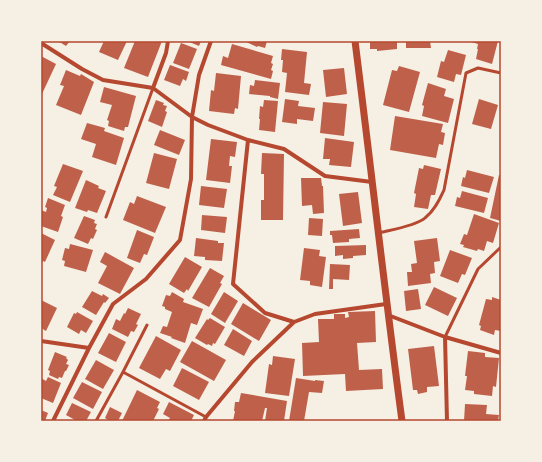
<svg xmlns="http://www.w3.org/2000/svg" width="542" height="462" viewBox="0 0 542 462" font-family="Commissioner,sans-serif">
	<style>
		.building { fill: #bf614a }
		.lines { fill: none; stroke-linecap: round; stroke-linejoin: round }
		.service { stroke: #b5482f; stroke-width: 3 }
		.minor { stroke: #b5482f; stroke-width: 4 }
		.tertiary { stroke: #b5482f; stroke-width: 7 }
		.neatline { fill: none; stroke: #b5482f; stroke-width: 1.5 }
	</style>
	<rect width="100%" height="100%" fill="#f6efe4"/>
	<path class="building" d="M 58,41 L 70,41 L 66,46 Z
		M 104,41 L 127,41 L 118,60 L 99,52 Z
		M 135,41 L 162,41 L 148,77 L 124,68 Z
		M 187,41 L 201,41 L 199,46 Z
		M 244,41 L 267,41 L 265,48 L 258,46 L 257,47 Z
		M 370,41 L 397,41 L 397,49 L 377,51 L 377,49 L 370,49 Z
		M 406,41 L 430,41 L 431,48 L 406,48 Z
		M 468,41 L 498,41 L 492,64 L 476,59 L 478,49 L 477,49 L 478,44 Z
		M 181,43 L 197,49 L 189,69 L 173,63 Z
		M 232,44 L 273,56 L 271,63 L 273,64 L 271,70 L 273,71 L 271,79 L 221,65 L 223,56 L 228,58 Z
		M 282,49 L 307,52 L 304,83 L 311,84 L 309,95 L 285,92 L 287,73 L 282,72 L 283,60 L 281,60 Z
		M 448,50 L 466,55 L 461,75 L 456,74 L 454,82 L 437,77 L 441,61 L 444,62 Z
		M 41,56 L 56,64 L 41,96 Z
		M 170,65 L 189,72 L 186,81 L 183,79 L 180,86 L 164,80 Z
		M 399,66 L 420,72 L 409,112 L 383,105 L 392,70 L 397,71 Z
		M 344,68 L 347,94 L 326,97 L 323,70 Z
		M 66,70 L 80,76 L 81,74 L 94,82 L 81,115 L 56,105 L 64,86 L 60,85 Z
		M 216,73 L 241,76 L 238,109 L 235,108 L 234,114 L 209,111 L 211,90 L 214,91 Z
		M 255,80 L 280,83 L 278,99 L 270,97 L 270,96 L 249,94 L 250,85 L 254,86 Z
		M 428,83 L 446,89 L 444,96 L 454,99 L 448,123 L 422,116 L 424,106 L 422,105 Z
		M 104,87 L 136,96 L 128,127 L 125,127 L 124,131 L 108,126 L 109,121 L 107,120 L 112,105 L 100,102 Z
		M 285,99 L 299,101 L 298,106 L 315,108 L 313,121 L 297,119 L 297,124 L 282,122 Z
		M 479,99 L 498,105 L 491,129 L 472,124 Z
		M 156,100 L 164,103 L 163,105 L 167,106 L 165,111 L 167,112 L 162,127 L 148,121 Z
		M 264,100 L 278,101 L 275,132 L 259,130 L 260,119 L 259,119 L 260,106 L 263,107 Z
		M 323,102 L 347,104 L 344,136 L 320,133 Z
		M 395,116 L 443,124 L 441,132 L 445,133 L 443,145 L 439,144 L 436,158 L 390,150 Z
		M 87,123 L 105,128 L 104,131 L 124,138 L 116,165 L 92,157 L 96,144 L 81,139 Z
		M 160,130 L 185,140 L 179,155 L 154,145 Z
		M 325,138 L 354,142 L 351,167 L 329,165 L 330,159 L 323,159 Z
		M 211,139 L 237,142 L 235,157 L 230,156 L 229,166 L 232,166 L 230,183 L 206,180 Z
		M 154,153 L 177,159 L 169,189 L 146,183 Z
		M 262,153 L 284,154 L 283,220 L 261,220 L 261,200 L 264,200 L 264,174 L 261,174 Z
		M 63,164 L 83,171 L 70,202 L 53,195 L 57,187 L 54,186 Z
		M 424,165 L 441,169 L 435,195 L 431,195 L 428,209 L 414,207 L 416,194 L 414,193 L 419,168 L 423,169 Z
		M 467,170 L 494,177 L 489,193 L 461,186 L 463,177 L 465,178 Z
		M 499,175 L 501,175 L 501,221 L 490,218 Z
		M 301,178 L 321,178 L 322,186 L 323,186 L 324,213 L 313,214 L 312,205 L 302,206 Z
		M 86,180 L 99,186 L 98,188 L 106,191 L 97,213 L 88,210 L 87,212 L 75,208 Z
		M 201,186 L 227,189 L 224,208 L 199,205 Z
		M 462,191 L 488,198 L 484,213 L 455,206 L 457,197 L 460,198 Z
		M 358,192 L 362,223 L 343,226 L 339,194 Z
		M 137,196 L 166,207 L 155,233 L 123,220 L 130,202 L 134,204 Z
		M 48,198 L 65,205 L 61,216 L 63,217 L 58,232 L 41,226 L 41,210 L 46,212 L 47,208 L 45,207 Z
		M 474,214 L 499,223 L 493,243 L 487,241 L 484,251 L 478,249 L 477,251 L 463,247 L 464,245 L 460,244 L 464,234 L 467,235 Z
		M 202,215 L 227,217 L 225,233 L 201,230 Z
		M 84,216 L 95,220 L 94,223 L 97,224 L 95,229 L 97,230 L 93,239 L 91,238 L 88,244 L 74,238 Z
		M 309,218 L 323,219 L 322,236 L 308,235 Z
		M 359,229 L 360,238 L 349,239 L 349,242 L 333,243 L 332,235 L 330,235 L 330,231 Z
		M 137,230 L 154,237 L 147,255 L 144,254 L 140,263 L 127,258 Z
		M 41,233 L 55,240 L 45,262 L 43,261 L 41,264 Z
		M 196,238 L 218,241 L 218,243 L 224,243 L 222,261 L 205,260 L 205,257 L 194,256 Z
		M 437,238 L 440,261 L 434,262 L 435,273 L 430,274 L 431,283 L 408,286 L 407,272 L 412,272 L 411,264 L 417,263 L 414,241 Z
		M 70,244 L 93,250 L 86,272 L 64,266 L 65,261 L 62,260 L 65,248 L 69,249 Z
		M 366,245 L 366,255 L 353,256 L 353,258 L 343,259 L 343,255 L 335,256 L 335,246 Z
		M 304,248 L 320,250 L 319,256 L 326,257 L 322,287 L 310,285 L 310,281 L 300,280 Z
		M 450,250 L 472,258 L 465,275 L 462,274 L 458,283 L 440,276 Z
		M 105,252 L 134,268 L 120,294 L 98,283 L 107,266 L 100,262 Z
		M 185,257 L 202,267 L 188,291 L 187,289 L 184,293 L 169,284 Z
		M 330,264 L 350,265 L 349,280 L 333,279 L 333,289 L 329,289 Z
		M 210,268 L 224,276 L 220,283 L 222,284 L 209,307 L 192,298 Z
		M 434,287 L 457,298 L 448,316 L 425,305 Z
		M 418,289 L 421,309 L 406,311 L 404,291 Z
		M 92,291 L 102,296 L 103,294 L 109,298 L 105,303 L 104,302 L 96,315 L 82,307 Z
		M 172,292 L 184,299 L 183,302 L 203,309 L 197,325 L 191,323 L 185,343 L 171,338 L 172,337 L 160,333 L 163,326 L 167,327 L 172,312 L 165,309 L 165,307 L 162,306 L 166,295 L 170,296 Z
		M 224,292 L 238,301 L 225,323 L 211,314 Z
		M 492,297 L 501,300 L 501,331 L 495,330 L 494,335 L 480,330 L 481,326 L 479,325 L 486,299 L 492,300 Z
		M 41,300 L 57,308 L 46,331 L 41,328 Z
		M 243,303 L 271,320 L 259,341 L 231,324 Z
		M 128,308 L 141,314 L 136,324 L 138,325 L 134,332 L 131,331 L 128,337 L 112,329 L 116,319 L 120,321 L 124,313 L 125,314 Z
		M 375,311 L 376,342 L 357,343 L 359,370 L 382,369 L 383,389 L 346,391 L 345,374 L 303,376 L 302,343 L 319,342 L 318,319 L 334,319 L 334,314 L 345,314 L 345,318 L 349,317 L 348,312 Z
		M 77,312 L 93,321 L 86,333 L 81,330 L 79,334 L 67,327 L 74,313 L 76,314 Z
		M 210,318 L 225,327 L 215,344 L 213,343 L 212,346 L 208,344 L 207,345 L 195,338 L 207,319 L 208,320 Z
		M 233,329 L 252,341 L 244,356 L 224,345 Z
		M 109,333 L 126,342 L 116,362 L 98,353 Z
		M 156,336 L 181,350 L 170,371 L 166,369 L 160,379 L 139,368 Z
		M 192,341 L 226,360 L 214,381 L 180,362 Z
		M 434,346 L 439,386 L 427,387 L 427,392 L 418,394 L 417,390 L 413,390 L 408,349 Z
		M 468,351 L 485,353 L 485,357 L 499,358 L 496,387 L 493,386 L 492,396 L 474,394 L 474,391 L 465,390 L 467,376 L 465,376 Z
		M 55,352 L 67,357 L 66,358 L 68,360 L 66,364 L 69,365 L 66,371 L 65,371 L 62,378 L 59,377 L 58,379 L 49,375 L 50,371 L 48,370 Z
		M 273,356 L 295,359 L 289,396 L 265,393 L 269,364 L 272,365 Z
		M 96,360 L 114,370 L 103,389 L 85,379 Z
		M 182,368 L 209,382 L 199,400 L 173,386 Z
		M 48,377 L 61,383 L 53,403 L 41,398 L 41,378 L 46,381 Z
		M 296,378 L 315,381 L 315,380 L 324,381 L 322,393 L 309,392 L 304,421 L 289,421 Z
		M 82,382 L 102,392 L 93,409 L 73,398 Z
		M 137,390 L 160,402 L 157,408 L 159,409 L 153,421 L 122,421 Z
		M 241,393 L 287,401 L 284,421 L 265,421 L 267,408 L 265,408 L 262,421 L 233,421 L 235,411 L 234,411 L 235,402 L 239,402 Z
		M 169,402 L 194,415 L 191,421 L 168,421 L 170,418 L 163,414 Z
		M 72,403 L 91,412 L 86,421 L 77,421 L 66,415 Z
		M 465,404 L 487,405 L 486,414 L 499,415 L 498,421 L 464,421 Z
		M 110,407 L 122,413 L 118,421 L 110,421 L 105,418 Z
		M 41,410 L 48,413 L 45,421 L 41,421 Z"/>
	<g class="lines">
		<path class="service" d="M 106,217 L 153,88
			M 378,233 C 390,230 416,226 425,218 C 434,211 439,201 444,190 L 466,73 L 478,68 L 501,73
			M 445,337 L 478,269 L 501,247
			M 123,372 L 147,325
			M 96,421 L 123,372 L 206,417"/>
		<path class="minor" d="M 41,43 L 82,69 L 103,80 L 153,88 L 192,117 L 208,125 L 248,140 L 284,149 L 325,176 L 372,182
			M 153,88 L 166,53 L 168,41
			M 248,140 L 233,284 L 265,313 L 294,322
			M 388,315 L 445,337 L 501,353
			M 445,337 L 447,421
			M 41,341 L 89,348
			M 53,421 L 89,348 L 113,304 L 146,279 L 180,240 L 191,179 L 192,117 L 199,75 L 211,41
			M 204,421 L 206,417 L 252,362 L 294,322 L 315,314 L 386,304"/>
		<path class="tertiary" d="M 355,41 C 371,168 385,294 402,421"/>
	</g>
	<rect width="542" height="462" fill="none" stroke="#f6efe4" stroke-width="84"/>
	<rect x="42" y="42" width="458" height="378" class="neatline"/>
</svg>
